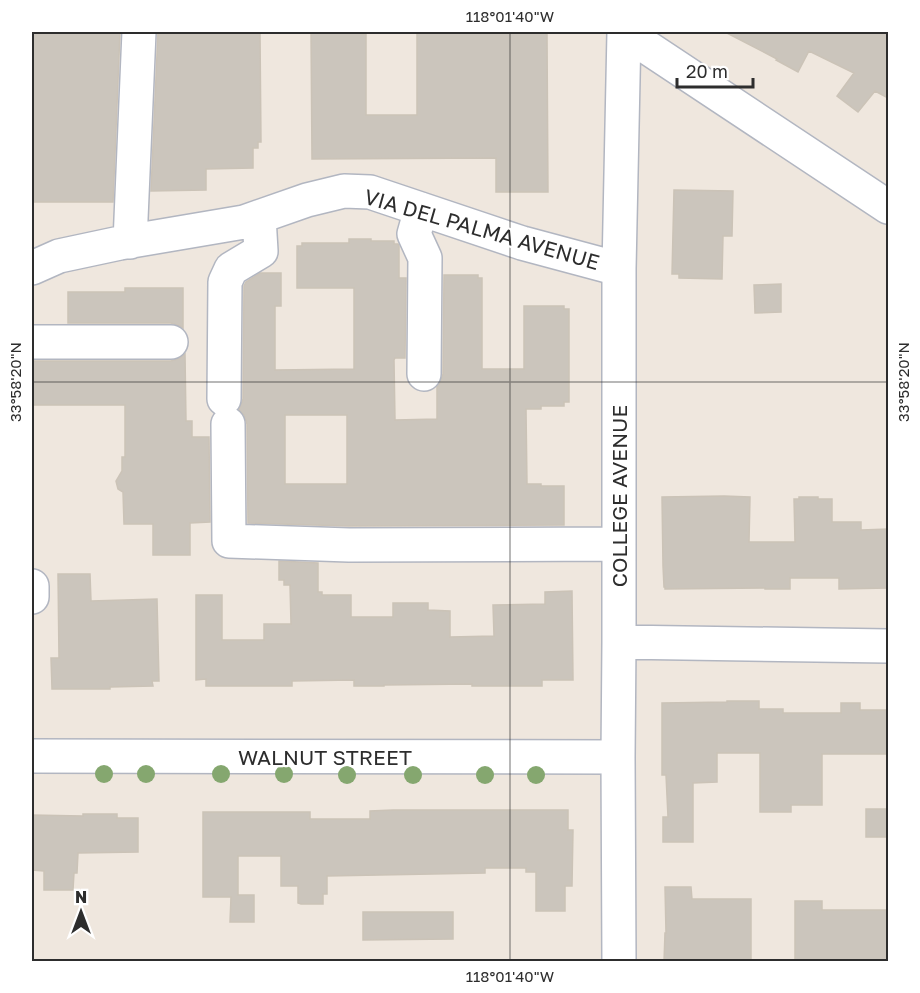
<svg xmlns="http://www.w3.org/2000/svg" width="920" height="993" viewBox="0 0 920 993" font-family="'Golos Text',sans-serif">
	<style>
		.building { fill: #cbc5bc; stroke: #cbc3b7; stroke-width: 1.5; fill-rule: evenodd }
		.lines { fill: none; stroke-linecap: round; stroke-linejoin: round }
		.minor-casing { stroke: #b2b6c1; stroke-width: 36 }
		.minor { stroke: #fff; stroke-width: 33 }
		.tree { fill: #85a76f }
		.ticks { fill: none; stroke: #2d2d2d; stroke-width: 1.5; stroke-opacity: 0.45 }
		.labels { text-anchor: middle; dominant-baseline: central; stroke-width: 4.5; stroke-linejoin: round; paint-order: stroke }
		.street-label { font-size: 21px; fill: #2d2d2d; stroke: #fff }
		.neatline { fill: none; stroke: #2d2d2d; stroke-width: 2 }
		.ticks-label { font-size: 15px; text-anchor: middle; fill: #2d2d2d }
	</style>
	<rect width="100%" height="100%" fill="#efe7de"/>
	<path class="building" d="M 32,32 L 120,32 L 113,202 L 32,202 Z
		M 158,32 L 260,32 L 261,142 L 258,142 L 258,148 L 253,148 L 253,168 L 206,169 L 206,190 L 151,191 Z
		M 311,32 L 361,32 L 362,34 L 366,34 L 366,115 L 417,115 L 417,32 L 546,32 L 546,34 L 547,34 L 548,192 L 496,192 L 496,158 L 312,159 Z
		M 725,32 L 888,32 L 888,98 L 875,91 L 858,112 L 837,96 L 854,73 L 809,51 L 798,72 L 776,60 L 777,59 Z
		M 674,190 L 733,191 L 732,236 L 723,236 L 722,279 L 679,278 L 679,274 L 672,274 Z
		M 349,239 L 371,239 L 371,241 L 394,241 L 394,244 L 398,244 L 399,246 L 399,278 L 406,278 L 405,358 L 395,358 L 394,360 L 395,420 L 437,419 L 437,387 L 440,383 L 443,374 L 444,275 L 478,275 L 478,278 L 482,278 L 482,369 L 524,369 L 524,306 L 564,306 L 564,309 L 569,309 L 569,402 L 564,402 L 564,406 L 541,406 L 541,409 L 526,409 L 527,484 L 541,484 L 541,486 L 564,486 L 564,525 L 349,526 L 248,523 L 247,424 L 244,415 L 239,410 L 243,399 L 244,286 L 246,282 L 260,273 L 281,273 L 281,306 L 275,306 L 275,370 L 354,369 L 354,288 L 297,288 L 297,246 L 302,246 L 302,243 L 349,243 ZM 285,415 L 347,415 L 347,484 L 285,484 Z
		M 781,284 L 781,312 L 755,313 L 754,285 Z
		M 125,288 L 183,288 L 183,328 L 180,326 L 171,323 L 68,323 L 68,292 L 125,292 Z
		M 185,354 L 186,421 L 192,421 L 192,437 L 209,437 L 210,522 L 190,523 L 190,555 L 153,555 L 153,524 L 124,524 L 123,492 L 118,489 L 116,481 L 122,471 L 122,457 L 125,457 L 125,405 L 32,405 L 32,361 L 171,361 L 180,358 Z
		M 724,496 L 750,497 L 749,542 L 795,542 L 794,499 L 799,499 L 799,497 L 818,497 L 818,499 L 832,499 L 832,522 L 861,522 L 861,530 L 888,529 L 888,588 L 839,589 L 839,578 L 790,578 L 790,589 L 765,589 L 765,588 L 665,589 L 665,587 L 664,587 L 663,566 L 662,497 Z
		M 279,561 L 318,563 L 318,592 L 322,592 L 322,595 L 351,595 L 351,617 L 393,617 L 393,603 L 428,603 L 428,610 L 450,611 L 450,637 L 494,636 L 493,605 L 545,604 L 545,592 L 572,591 L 573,680 L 542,680 L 542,686 L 472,686 L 472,684 L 384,685 L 384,686 L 354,686 L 354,680 L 292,681 L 292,686 L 206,686 L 206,679 L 196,680 L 196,595 L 222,595 L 222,640 L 264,640 L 264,624 L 291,624 L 290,585 L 284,585 L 284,580 L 279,580 Z
		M 58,574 L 90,574 L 91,601 L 157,599 L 159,681 L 152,681 L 153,686 L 110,687 L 110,689 L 52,689 L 51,658 L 59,658 Z
		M 727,701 L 759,701 L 759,709 L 783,709 L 783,713 L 841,713 L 841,703 L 860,703 L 860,710 L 888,710 L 888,754 L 822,754 L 822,805 L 791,805 L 791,812 L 760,812 L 760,753 L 717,753 L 717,782 L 693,783 L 693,842 L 663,842 L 663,817 L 668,817 L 666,775 L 662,775 L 662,703 L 727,702 Z
		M 866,809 L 888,809 L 888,837 L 866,837 Z
		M 393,810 L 568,810 L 568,830 L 573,830 L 572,886 L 565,886 L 565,911 L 536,911 L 536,872 L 526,872 L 526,868 L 485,868 L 485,873 L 327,876 L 327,894 L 323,894 L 323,904 L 301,904 L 298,903 L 298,886 L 281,886 L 281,856 L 238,856 L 238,895 L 254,895 L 254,922 L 230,922 L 231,897 L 203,897 L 203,812 L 310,812 L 310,819 L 370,819 L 370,811 Z
		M 83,814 L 117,814 L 117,818 L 138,818 L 138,852 L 78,853 L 77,873 L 74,873 L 73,890 L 44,890 L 44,871 L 32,870 L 32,815 L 83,816 Z
		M 665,887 L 691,887 L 692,899 L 751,899 L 751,962 L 664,962 L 665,933 L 666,933 Z
		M 795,901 L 822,901 L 822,910 L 888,910 L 888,962 L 795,962 Z
		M 363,912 L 453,912 L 453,939 L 363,940 Z"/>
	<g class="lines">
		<defs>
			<path id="minor" d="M 624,32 L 888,207
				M 421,209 L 414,234 L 425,258 L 424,374
				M 130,242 L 139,32
				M 32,268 L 59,256 L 120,243 L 244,222 L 307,200 L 344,191 L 370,192 L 522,243 L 619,269
				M 32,342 L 171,342
				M 224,399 L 225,282 L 231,269 L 261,251 L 259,217
				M 228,424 L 229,541 L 349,545 L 619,544
				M 32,597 L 32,586
				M 619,642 L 888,646
				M 32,756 L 618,757
				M 619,962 L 618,757 L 619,642 L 619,269 L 624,32"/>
		</defs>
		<use href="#minor" class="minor-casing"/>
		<use href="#minor" class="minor"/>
	</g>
	<g class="tree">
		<circle cx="104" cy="774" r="9"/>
		<circle cx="146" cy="774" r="9"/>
		<circle cx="221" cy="774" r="9"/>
		<circle cx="284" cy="774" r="9"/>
		<circle cx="347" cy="775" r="9"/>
		<circle cx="413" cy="775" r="9"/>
		<circle cx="485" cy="775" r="9"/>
		<circle cx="536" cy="775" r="9"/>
	</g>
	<path class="ticks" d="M 510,32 L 510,962M 32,382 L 888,382"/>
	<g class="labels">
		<g class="street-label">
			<text transform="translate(482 229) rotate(16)">VIA DEL PALMA AVENUE</text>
			<text transform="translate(619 496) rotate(-90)">COLLEGE AVENUE</text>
			<text x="325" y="757">WALNUT STREET</text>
		</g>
	</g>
	<rect width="920" height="993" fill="none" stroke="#ffffff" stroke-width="66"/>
	<g transform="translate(81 912)" stroke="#ffffff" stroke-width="4.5" paint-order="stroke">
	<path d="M0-4.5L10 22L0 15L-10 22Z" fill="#2d2d2d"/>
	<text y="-9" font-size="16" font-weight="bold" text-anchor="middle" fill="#2d2d2d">N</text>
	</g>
	<path d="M677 78v9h76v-9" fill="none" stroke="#2d2d2d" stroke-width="3"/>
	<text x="686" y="78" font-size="18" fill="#2d2d2d" stroke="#ffffff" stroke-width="4.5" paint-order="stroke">20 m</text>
	<rect x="33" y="33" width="854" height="927" class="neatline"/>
	<g class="ticks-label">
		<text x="510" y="22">118°01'40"W</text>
		<text transform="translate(16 382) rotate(-90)" y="5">33°58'20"N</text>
		<text transform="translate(904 382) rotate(-90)" y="5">33°58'20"N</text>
		<text x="510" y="982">118°01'40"W</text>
	</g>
</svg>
